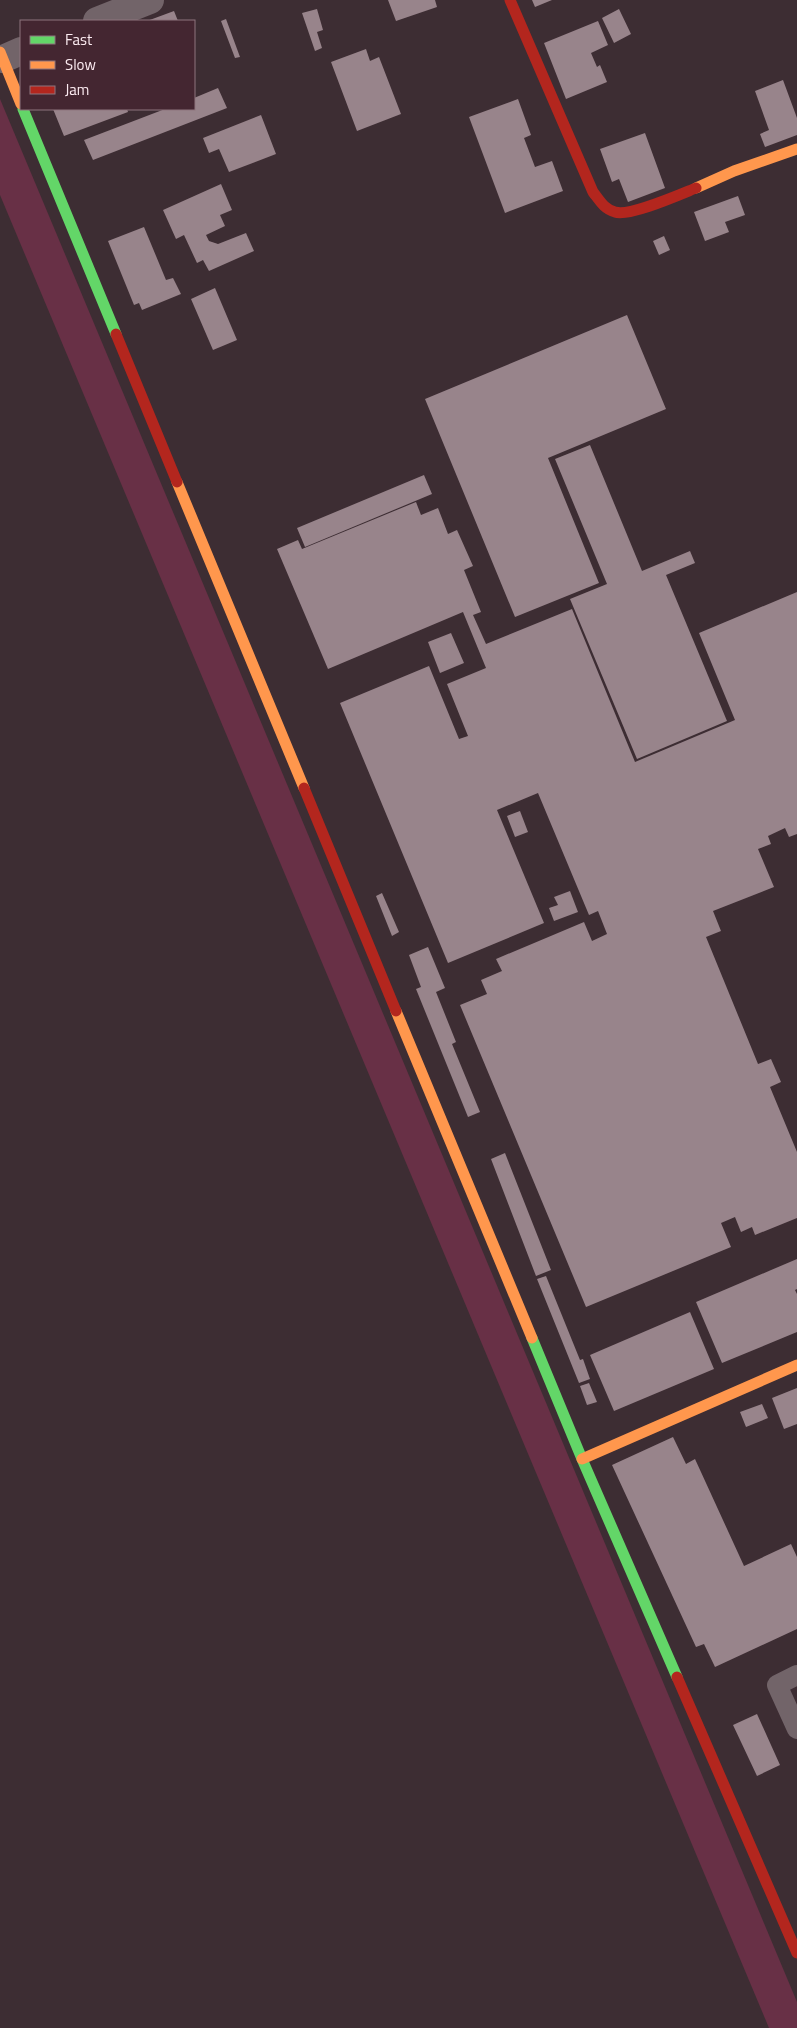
<svg xmlns="http://www.w3.org/2000/svg" width="797" height="2028" viewBox="0 0 797 2028" font-family="'Titillium Web',sans-serif">
	<style>
		.green { fill: #683046 }
		.building { fill: #98848b }
		.lines { fill: none; stroke-linecap: round; stroke-linejoin: round }
		.lane { stroke: #726469; stroke-width: 20 }
		.street { stroke: #726469; stroke-width: 28 }
		.fast { stroke: #63d668; stroke-width: 11 }
		.slow { stroke: #ff974d; stroke-width: 11 }
		.jam { stroke: #b3261e; stroke-width: 11 }
	</style>
	<rect width="100%" height="100%" fill="#3d2d33"/>
	<path class="green" d="M 0,99 L 797,2002 L 797,2028 L 769,2028 L 0,195 Z"/>
	<path class="building" d="M 388,0 L 435,0 L 437,7 L 396,21 Z
		M 532,0 L 552,0 L 535,7 Z
		M 317,9 L 323,30 L 317,32 L 322,48 L 315,51 L 302,13 Z
		M 619,9 L 631,34 L 614,43 L 602,18 Z
		M 174,11 L 178,21 L 147,21 Z
		M 226,19 L 240,57 L 235,58 L 221,21 Z
		M 598,21 L 608,45 L 591,53 L 597,67 L 600,65 L 607,82 L 566,99 L 544,43 Z
		M 366,49 L 370,61 L 379,57 L 401,114 L 357,131 L 331,62 Z
		M 783,80 L 797,118 L 797,135 L 765,147 L 760,134 L 769,130 L 755,91 Z
		M 218,88 L 227,108 L 93,160 L 84,140 L 165,109 L 194,109 L 194,98 Z
		M 518,99 L 531,135 L 524,138 L 535,167 L 552,161 L 563,191 L 505,213 L 469,117 Z
		M 53,109 L 127,109 L 128,112 L 64,136 Z
		M 261,115 L 276,154 L 229,172 L 219,149 L 209,153 L 203,138 Z
		M 645,133 L 665,188 L 628,202 L 619,179 L 612,182 L 600,149 Z
		M 221,184 L 232,210 L 220,215 L 225,226 L 206,235 L 209,241 L 218,244 L 246,233 L 254,251 L 209,271 L 203,260 L 197,263 L 184,235 L 176,239 L 163,210 Z
		M 738,196 L 745,215 L 725,222 L 729,232 L 705,241 L 694,212 Z
		M 144,227 L 166,280 L 173,278 L 181,294 L 142,310 L 139,303 L 134,305 L 108,241 Z
		M 664,236 L 670,250 L 659,255 L 653,241 Z
		M 215,288 L 237,340 L 213,350 L 191,299 Z
		M 627,315 L 666,409 L 548,458 L 599,583 L 515,617 L 425,399 Z
		M 590,445 L 642,571 L 690,551 L 695,563 L 666,575 L 727,721 L 637,759 L 570,599 L 607,584 L 555,459 Z
		M 424,475 L 432,494 L 305,547 L 297,528 Z
		M 416,502 L 421,515 L 438,508 L 448,534 L 457,530 L 473,566 L 464,570 L 481,612 L 473,615 L 486,644 L 572,609 L 635,762 L 735,720 L 699,633 L 797,592 L 797,834 L 789,837 L 785,828 L 768,836 L 771,844 L 758,849 L 774,887 L 713,911 L 721,931 L 706,937 L 758,1064 L 771,1059 L 781,1082 L 770,1087 L 797,1152 L 797,1218 L 755,1235 L 752,1227 L 741,1232 L 735,1217 L 721,1223 L 731,1247 L 586,1307 L 460,1005 L 487,994 L 481,980 L 502,971 L 496,959 L 584,922 L 592,941 L 607,934 L 598,911 L 589,915 L 538,793 L 497,810 L 544,923 L 448,963 L 340,703 L 429,666 L 459,739 L 468,736 L 447,684 L 486,668 L 463,612 L 328,669 L 277,549 L 298,540 L 302,549 Z
		M 451,633 L 464,663 L 440,673 L 428,642 Z
		M 520,811 L 528,832 L 515,837 L 507,816 Z
		M 570,891 L 578,912 L 554,921 L 549,908 L 558,905 L 554,897 Z
		M 382,893 L 399,932 L 392,936 L 376,896 Z
		M 428,947 L 445,988 L 436,992 L 456,1042 L 452,1044 L 480,1112 L 468,1117 L 416,989 L 421,987 L 409,955 Z
		M 505,1153 L 551,1270 L 536,1276 L 491,1159 Z
		M 797,1259 L 797,1289 L 795,1290 L 797,1294 L 797,1332 L 722,1363 L 696,1302 Z
		M 546,1276 L 580,1360 L 583,1359 L 590,1379 L 579,1383 L 537,1279 Z
		M 690,1312 L 714,1369 L 614,1411 L 590,1355 Z
		M 589,1383 L 597,1402 L 587,1405 L 580,1386 Z
		M 797,1388 L 797,1424 L 784,1429 L 772,1398 Z
		M 762,1404 L 768,1418 L 746,1427 L 740,1412 Z
		M 673,1437 L 686,1464 L 695,1459 L 744,1566 L 791,1544 L 797,1557 L 797,1629 L 715,1667 L 704,1644 L 696,1647 L 612,1465 Z
		M 757,1714 L 780,1765 L 757,1776 L 733,1725 Z"/>
	<g class="lines">
		<path class="lane" d="M 797,1675 L 777,1685 L 797,1729"/>
		<path class="street" d="M 97,21 L 150,0
			M 3,59 L 21,51"/>
		<path class="fast" d="M 23,109 L 116,334
			M 532,1338 L 582,1459 L 677,1677"/>
		<path class="slow" d="M 0,52 L 21,104
			M 696,188 L 734,171 L 797,149
			M 177,482 L 304,788
			M 396,1011 L 532,1338
			M 582,1459 L 797,1365"/>
		<path class="jam" d="M 510,0 L 593,192 C 600,201 604,209 615,212 C 629,217 681,194 696,188
			M 116,334 L 177,482
			M 304,788 L 396,1011
			M 677,1677 L 797,1953"/>
	</g>
	<rect x="20" y="20" width="175" height="90" fill="#442631" stroke="#8e757e"/>
	<rect x="30" y="36" width="25" height="8" fill="#63d668" stroke="#8e757e"/>
	<text x="65" y="45" font-size="15" fill="#fcebf1">Fast</text>
	<rect x="30" y="61" width="25" height="8" fill="#ff974d" stroke="#8e757e"/>
	<text x="65" y="70" font-size="15" fill="#fcebf1">Slow</text>
	<rect x="30" y="86" width="25" height="8" fill="#b3261e" stroke="#8e757e"/>
	<text x="65" y="95" font-size="15" fill="#fcebf1">Jam</text>
</svg>
